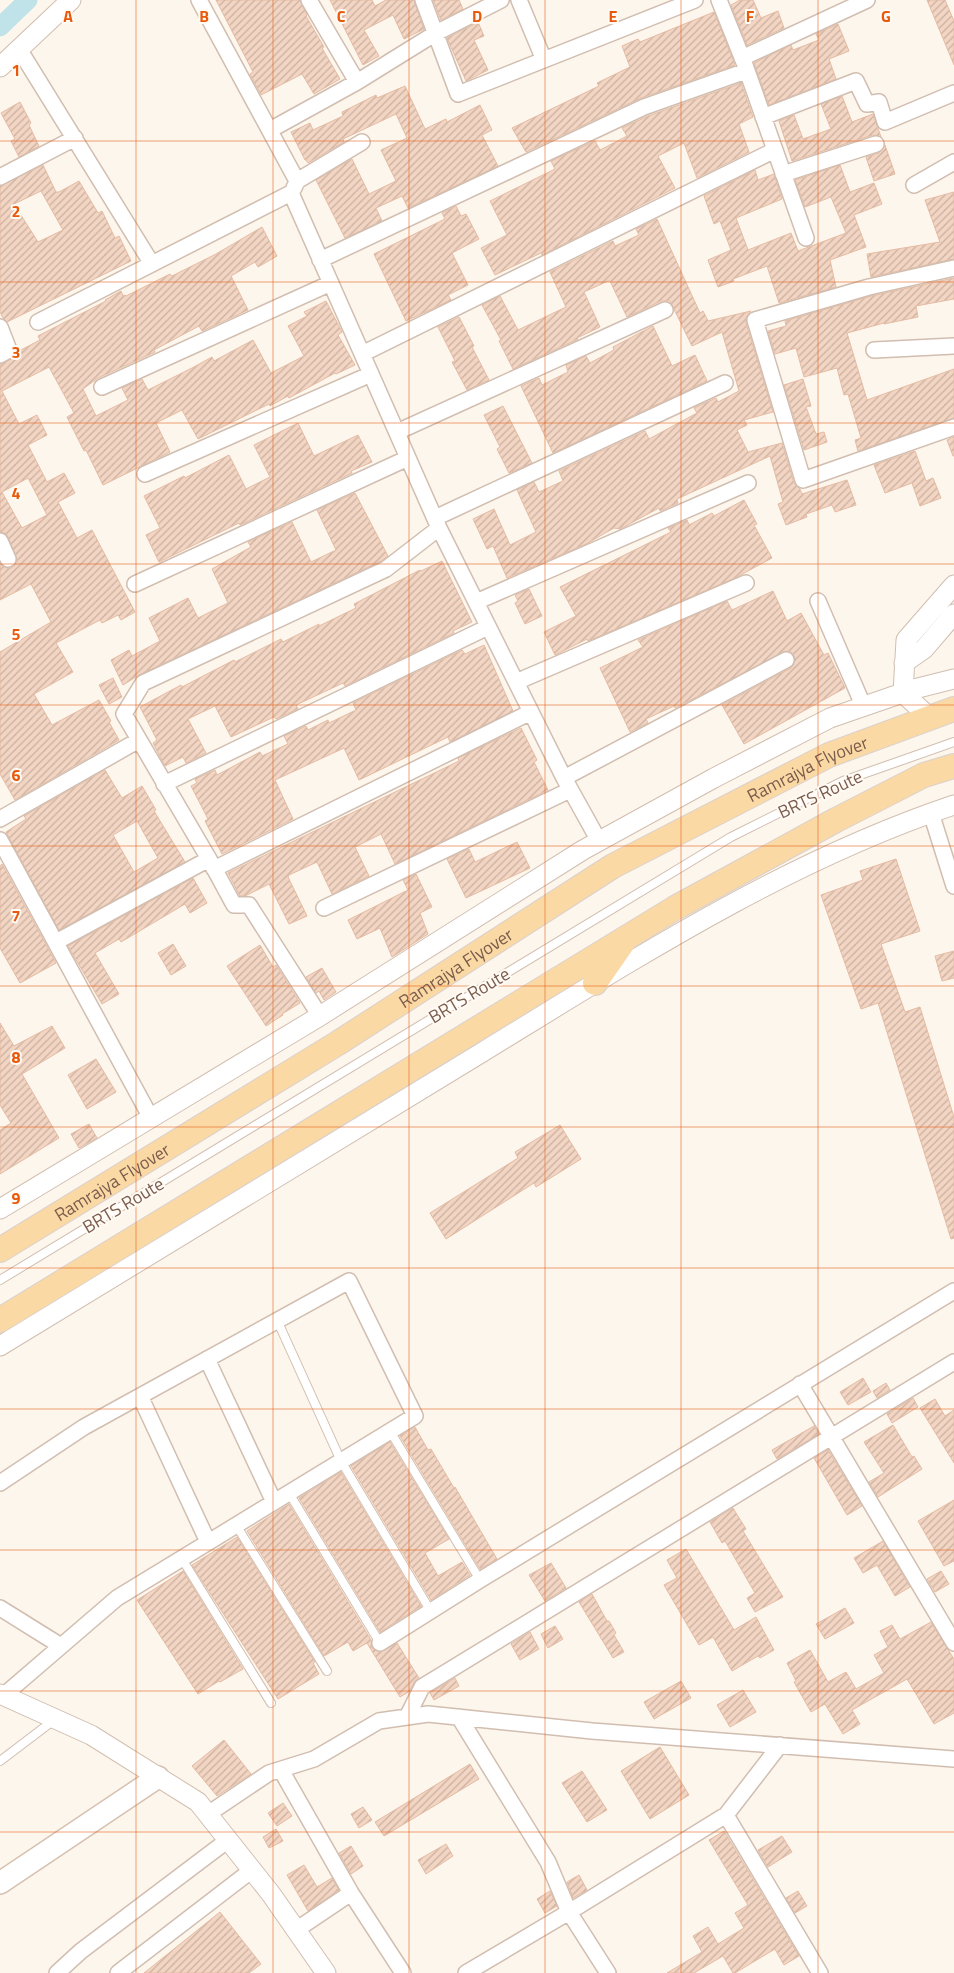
<svg xmlns="http://www.w3.org/2000/svg" width="954" height="1973" viewBox="0 0 954 1973" font-family="'Titillium Web',sans-serif">
	<style>
		.lines { fill: none; stroke-linecap: round; stroke-linejoin: round }
		.canal { stroke: #bfe3e8; stroke-width: 19 }
		.building { fill: url(#building-hatch); stroke: #e6bba3; fill-rule: evenodd }
		.service-casing { stroke: #d1beb0; stroke-width: 10 }
		.minor-casing { stroke: #d1beb0; stroke-width: 18 }
		.tertiary-casing { stroke: #d1beb0; stroke-width: 21 }
		.secondary-casing { stroke: #d6c0b0; stroke-width: 24 }
		.primary-casing { stroke: #dad1cd; stroke-width: 26 }
		.service { stroke: #fff; stroke-width: 8 }
		.minor { stroke: #fff; stroke-width: 15 }
		.tertiary { stroke: #fff; stroke-width: 19 }
		.secondary { stroke: #fff; stroke-width: 21 }
		.primary { stroke: #fbd9a5; stroke-width: 24 }
		.grid { fill: none; stroke: #e8590c; stroke-width: 1; stroke-opacity: 0.55 }
		.labels { text-anchor: middle; dominant-baseline: central; stroke-width: 4; stroke-linejoin: round; paint-order: stroke }
		.street-label { font-size: 18px; fill: #7a5c4d; stroke: #fffaf3 }
		.grid-label { font-size: 16px; text-anchor: middle; font-weight: bold; fill: #e8590c; stroke: #fffaf3; stroke-width: 4; stroke-linejoin: round; paint-order: stroke }
	</style>
	<defs>
		<pattern id="building-hatch" width="6" height="6" patternUnits="userSpaceOnUse" patternTransform="scale(1.25)"><rect width="6" height="6" fill="#f3d5c3"/><path d="M-1 1l2-2M0 6l6-6M5 7l2-2" fill="none" stroke="#cab0a1"/></pattern>
	</defs>
	<rect width="100%" height="100%" fill="#fdf6ec"/>
	<g class="lines">
		<path class="canal" d="M 0,27 L 28,0"/>
	</g>
	<path class="building" d="M 216,0 L 300,0 L 307,15 L 306,16 L 324,47 L 322,48 L 340,79 L 314,94 L 302,74 L 261,95 L 250,74 L 253,72 Z
		M 330,0 L 372,0 L 375,6 L 386,0 L 414,0 L 424,29 L 404,39 L 393,15 L 364,30 L 379,56 L 363,65 Z
		M 433,0 L 459,0 L 463,9 L 441,20 Z
		M 740,0 L 753,0 L 761,18 L 778,11 L 784,28 L 747,45 L 731,5 Z
		M 927,0 L 945,0 L 954,21 L 954,65 Z
		M 714,12 L 735,65 L 641,98 L 526,152 L 512,128 L 599,86 L 597,83 L 630,67 L 622,46 L 638,39 L 640,42 Z
		M 478,22 L 484,36 L 474,40 L 488,70 L 466,81 L 447,38 Z
		M 838,24 L 849,51 L 829,59 L 836,79 L 769,105 L 754,63 L 791,45 L 793,50 L 819,40 L 816,34 Z
		M 741,83 L 753,117 L 739,124 L 749,152 L 697,178 L 684,143 L 658,156 L 675,188 L 542,255 L 541,253 L 495,275 L 481,248 L 507,235 L 490,201 L 555,169 L 551,161 L 595,141 L 600,150 L 627,136 L 622,128 L 648,116 Z
		M 405,86 L 425,129 L 446,119 L 447,122 L 480,105 L 492,130 L 482,135 L 498,166 L 408,208 L 402,196 L 376,208 L 382,221 L 345,238 L 316,180 L 352,159 L 369,194 L 396,181 L 381,150 L 407,138 L 396,114 L 343,139 L 344,142 L 308,163 L 306,160 L 305,160 L 291,132 L 310,123 L 313,130 L 343,116 L 342,112 L 376,95 L 377,98 Z
		M 842,96 L 852,122 L 873,114 L 881,137 L 873,135 L 792,161 L 779,121 L 794,115 L 803,139 L 831,129 L 821,104 Z
		M 20,102 L 31,123 L 29,125 L 39,146 L 19,157 L 11,141 L 15,139 L 1,113 Z
		M 885,145 L 895,174 L 874,181 L 866,157 L 879,153 Z
		M 43,165 L 56,192 L 59,192 L 79,181 L 98,213 L 102,211 L 115,238 L 119,236 L 131,261 L 7,322 L 3,318 L 0,312 L 0,186 ZM 41,191 L 63,230 L 38,242 L 14,204 Z
		M 840,165 L 850,192 L 874,183 L 882,204 L 854,215 L 866,247 L 830,260 L 836,287 L 779,303 L 767,266 L 733,279 L 734,281 L 718,287 L 708,260 L 731,250 L 720,221 L 714,224 L 704,196 L 755,170 L 758,180 L 774,174 L 782,199 L 736,218 L 748,250 L 791,233 L 798,251 L 846,233 L 831,197 L 805,207 L 795,180 Z
		M 954,192 L 954,259 L 871,277 L 867,254 L 940,242 L 925,200 Z
		M 456,206 L 461,216 L 466,214 L 479,239 L 452,253 L 468,285 L 448,295 L 451,300 L 406,321 L 374,254 L 445,219 L 442,213 Z
		M 657,219 L 700,313 L 703,311 L 708,321 L 751,311 L 746,317 L 746,323 L 773,412 L 744,420 L 747,425 L 737,430 L 748,452 L 782,443 L 794,483 L 800,489 L 802,494 L 847,480 L 856,505 L 835,512 L 832,505 L 806,514 L 807,517 L 786,525 L 778,504 L 783,502 L 770,456 L 677,499 L 678,503 L 660,511 L 659,508 L 620,529 L 614,528 L 586,544 L 507,578 L 493,546 L 487,549 L 473,519 L 494,509 L 510,545 L 536,532 L 517,490 L 534,482 L 539,492 L 563,481 L 559,471 L 645,431 L 649,439 L 697,413 L 694,408 L 716,398 L 718,402 L 739,391 L 722,332 L 692,346 L 670,301 L 661,301 L 627,317 L 610,281 L 608,281 L 584,292 L 600,327 L 577,338 L 578,339 L 513,369 L 499,341 L 501,340 L 482,305 L 500,296 L 518,330 L 566,307 L 550,272 L 613,241 L 615,246 L 639,235 L 636,229 Z
		M 262,227 L 277,256 L 258,267 L 255,262 L 231,276 L 248,310 L 202,331 L 199,326 L 154,350 L 155,352 L 98,378 L 83,389 L 96,416 L 128,400 L 122,388 L 142,379 L 148,390 L 192,368 L 212,357 L 214,361 L 253,340 L 271,373 L 304,356 L 288,326 L 307,316 L 304,312 L 326,301 L 342,332 L 338,335 L 355,365 L 336,374 L 335,373 L 289,398 L 288,396 L 270,406 L 269,404 L 198,439 L 182,410 L 156,423 L 170,452 L 103,485 L 86,450 L 84,451 L 67,417 L 74,413 L 49,367 L 2,391 L 19,424 L 37,415 L 47,435 L 28,445 L 47,482 L 64,473 L 75,493 L 58,502 L 77,538 L 92,530 L 135,612 L 121,620 L 118,615 L 102,623 L 100,620 L 56,643 L 73,672 L 34,694 L 52,725 L 99,700 L 111,721 L 109,722 L 119,740 L 15,800 L 0,774 L 0,652 L 51,622 L 31,584 L 0,600 L 0,564 L 7,568 L 11,568 L 15,565 L 17,560 L 8,537 L 5,533 L 0,532 L 0,364 L 14,358 L 20,353 L 19,351 L 40,340 L 38,336 L 106,301 L 105,300 L 121,291 L 123,296 L 125,295 L 126,296 L 170,274 L 172,276 L 216,254 ZM 28,478 L 47,515 L 22,528 L 2,492 Z
		M 954,278 L 954,299 L 916,306 L 918,317 L 884,324 L 884,323 L 847,333 L 867,400 L 954,369 L 954,418 L 858,451 L 855,440 L 861,438 L 848,394 L 844,395 L 837,368 L 804,377 L 796,348 L 775,354 L 768,331 L 786,326 L 785,321 L 871,296 Z
		M 459,317 L 474,346 L 472,347 L 489,380 L 467,390 L 452,362 L 455,361 L 438,327 Z
		M 653,326 L 672,366 L 695,355 L 707,381 L 553,453 L 521,386 L 539,378 L 542,385 L 568,372 L 566,365 L 586,356 L 590,363 L 614,350 L 613,347 Z
		M 803,379 L 811,406 L 806,407 L 816,434 L 824,432 L 827,442 L 804,450 L 784,385 Z
		M 503,406 L 532,463 L 509,473 L 497,449 L 500,447 L 484,415 Z
		M 298,423 L 314,456 L 358,435 L 372,462 L 351,471 L 352,473 L 240,525 L 239,523 L 159,562 L 146,535 L 160,528 L 144,496 L 184,476 L 185,478 L 229,455 L 246,489 L 270,477 L 254,445 Z
		M 954,437 L 954,456 L 953,456 L 947,440 Z
		M 915,451 L 926,481 L 933,478 L 941,498 L 920,506 L 912,483 L 885,493 L 874,465 Z
		M 355,493 L 388,556 L 381,561 L 139,675 L 123,685 L 111,660 L 129,650 L 132,656 L 160,641 L 149,618 L 188,598 L 198,618 L 228,603 L 212,569 L 251,547 L 248,542 L 292,522 L 311,562 L 336,550 L 317,510 Z
		M 744,500 L 757,524 L 754,525 L 772,558 L 735,578 L 588,641 L 587,639 L 555,655 L 544,632 L 576,616 L 560,587 L 671,532 L 668,528 L 687,520 L 689,525 L 712,513 L 714,516 Z
		M 442,561 L 472,622 L 453,631 L 454,633 L 345,686 L 343,683 L 296,705 L 298,709 L 276,719 L 274,717 L 231,737 L 215,706 L 188,719 L 206,753 L 186,763 L 183,757 L 165,766 L 153,743 L 157,740 L 140,707 L 181,685 L 182,687 L 234,660 L 235,662 L 281,639 L 283,642 L 319,624 L 319,626 L 356,608 L 354,604 L 420,570 L 421,571 Z
		M 529,589 L 542,616 L 525,624 L 515,603 L 518,601 L 515,595 Z
		M 773,591 L 787,621 L 801,613 L 824,655 L 828,653 L 845,688 L 744,744 L 722,705 L 791,668 L 795,661 L 794,656 L 791,652 L 786,651 L 675,708 L 674,706 L 646,719 L 648,723 L 630,732 L 600,668 L 643,647 L 638,640 L 727,601 L 732,610 Z
		M 484,645 L 513,711 L 450,742 L 448,737 L 359,780 L 344,748 L 275,780 L 293,819 L 222,854 L 205,821 L 208,819 L 191,786 L 197,783 L 195,779 L 215,770 L 217,775 L 260,752 L 262,756 L 288,744 L 284,736 L 306,726 L 308,730 L 328,720 L 329,723 L 356,710 L 353,703 L 462,650 L 465,654 Z
		M 113,678 L 122,697 L 109,704 L 99,685 Z
		M 521,728 L 537,760 L 534,762 L 548,790 L 395,864 L 381,834 L 355,847 L 369,876 L 332,894 L 317,862 L 289,875 L 288,877 L 307,916 L 289,924 L 269,884 L 245,896 L 240,896 L 228,873 L 459,761 L 458,758 Z
		M 105,770 L 122,798 L 142,786 L 156,810 L 154,811 L 185,862 L 59,930 L 6,832 L 26,819 L 24,816 ZM 137,821 L 158,858 L 134,872 L 113,835 Z
		M 517,842 L 530,868 L 466,898 L 447,859 L 469,849 L 475,862 Z
		M 896,859 L 920,931 L 881,944 L 905,1012 L 920,1007 L 954,1117 L 954,1238 L 951,1239 L 878,1003 L 861,1009 L 821,895 L 863,880 L 860,871 Z
		M 2,864 L 56,963 L 20,983 L 0,948 L 0,866 Z
		M 416,874 L 432,907 L 420,913 L 428,934 L 392,957 L 380,928 L 357,939 L 348,920 L 408,890 L 403,880 Z
		M 193,878 L 207,903 L 190,913 L 185,904 L 121,942 L 119,939 L 95,953 L 119,994 L 102,1004 L 68,946 Z
		M 173,944 L 186,966 L 171,975 L 158,953 Z
		M 260,945 L 273,967 L 276,965 L 300,1003 L 282,1014 L 283,1015 L 266,1026 L 227,966 Z
		M 954,951 L 954,978 L 942,981 L 935,956 Z
		M 322,968 L 336,992 L 324,1000 L 319,991 L 316,993 L 306,977 Z
		M 0,1023 L 14,1046 L 52,1026 L 65,1048 L 22,1074 L 59,1138 L 0,1174 L 0,1130 L 11,1123 L 0,1105 Z
		M 96,1059 L 116,1092 L 87,1109 L 68,1075 Z
		M 89,1124 L 97,1138 L 79,1148 L 71,1134 Z
		M 560,1125 L 581,1159 L 536,1187 L 534,1183 L 446,1239 L 430,1213 L 518,1158 L 515,1152 Z
		M 863,1378 L 871,1392 L 848,1405 L 840,1392 Z
		M 886,1383 L 890,1390 L 877,1398 L 873,1391 Z
		M 913,1398 L 918,1407 L 892,1423 L 887,1414 Z
		M 935,1399 L 945,1416 L 954,1410 L 954,1463 L 920,1408 Z
		M 893,1425 L 912,1457 L 914,1456 L 922,1469 L 878,1497 L 869,1482 L 884,1473 L 864,1442 Z
		M 814,1426 L 819,1434 L 777,1459 L 772,1450 Z
		M 415,1427 L 428,1450 L 431,1449 L 454,1488 L 455,1487 L 497,1559 L 480,1569 L 400,1436 Z
		M 390,1442 L 449,1539 L 425,1553 L 438,1576 L 462,1562 L 470,1575 L 431,1600 L 351,1466 Z
		M 828,1450 L 862,1506 L 847,1515 L 814,1458 Z
		M 341,1472 L 421,1606 L 380,1632 L 299,1498 Z
		M 954,1500 L 954,1561 L 944,1566 L 918,1521 Z
		M 289,1504 L 371,1640 L 372,1648 L 381,1652 L 397,1643 L 419,1678 L 414,1682 L 410,1691 L 400,1697 L 367,1643 L 353,1651 L 348,1642 L 324,1656 L 247,1531 Z
		M 733,1508 L 746,1529 L 743,1531 L 783,1597 L 755,1612 L 747,1598 L 755,1593 L 725,1541 L 722,1543 L 710,1522 Z
		M 237,1537 L 315,1662 L 313,1663 L 319,1674 L 278,1699 L 192,1565 Z
		M 883,1541 L 910,1587 L 895,1596 L 877,1565 L 863,1573 L 854,1558 Z
		M 686,1549 L 734,1630 L 756,1617 L 774,1650 L 760,1658 L 758,1656 L 732,1671 L 713,1637 L 699,1645 L 664,1585 L 677,1578 L 667,1560 Z
		M 551,1563 L 566,1588 L 545,1601 L 529,1575 Z
		M 183,1571 L 243,1669 L 220,1682 L 219,1681 L 198,1694 L 137,1600 Z
		M 941,1571 L 949,1584 L 935,1592 L 927,1579 Z
		M 592,1594 L 607,1621 L 609,1621 L 616,1633 L 614,1635 L 624,1652 L 613,1658 L 579,1602 Z
		M 845,1608 L 854,1623 L 825,1639 L 816,1624 Z
		M 931,1622 L 954,1659 L 954,1713 L 934,1724 L 907,1679 L 852,1710 L 860,1724 L 843,1734 L 825,1704 L 811,1712 L 794,1682 L 796,1681 L 787,1663 L 810,1650 L 828,1682 L 846,1672 L 856,1689 L 884,1673 L 874,1655 L 888,1647 L 880,1631 L 892,1625 L 900,1639 Z
		M 555,1626 L 563,1639 L 548,1648 L 541,1634 Z
		M 530,1632 L 539,1649 L 520,1660 L 511,1644 Z
		M 455,1678 L 459,1686 L 434,1700 L 430,1693 Z
		M 681,1681 L 691,1698 L 654,1719 L 644,1702 Z
		M 743,1690 L 756,1712 L 730,1727 L 717,1705 Z
		M 224,1740 L 251,1774 L 217,1796 L 192,1766 Z
		M 660,1747 L 689,1795 L 650,1819 L 621,1771 Z
		M 470,1764 L 479,1779 L 384,1836 L 375,1822 Z
		M 582,1771 L 607,1810 L 587,1822 L 562,1783 Z
		M 283,1803 L 292,1816 L 277,1826 L 268,1813 Z
		M 363,1807 L 372,1820 L 359,1828 L 351,1814 Z
		M 276,1829 L 283,1841 L 269,1848 L 263,1837 Z
		M 724,1831 L 799,1956 L 784,1965 L 775,1949 L 735,1973 L 733,1973 L 723,1956 L 694,1973 L 667,1973 L 702,1952 L 693,1936 L 708,1927 L 718,1944 L 744,1928 L 735,1913 L 748,1905 L 709,1840 Z
		M 782,1836 L 792,1852 L 768,1867 L 758,1850 Z
		M 446,1844 L 453,1856 L 426,1874 L 418,1860 Z
		M 351,1846 L 363,1866 L 351,1874 L 339,1853 Z
		M 304,1865 L 317,1887 L 332,1878 L 339,1890 L 308,1911 L 287,1875 Z
		M 579,1875 L 587,1890 L 573,1898 L 567,1882 Z
		M 550,1891 L 557,1906 L 545,1913 L 537,1899 Z
		M 798,1891 L 807,1906 L 795,1913 L 786,1898 Z
		M 220,1912 L 261,1964 L 249,1973 L 144,1973 Z"/>
	<g class="lines">
		<defs>
			<path id="service" d="M 0,1280 L 731,837 L 843,781 L 954,742
				M 277,1320 L 341,1461 L 430,1610
				M 390,1431 L 480,1580
				M 289,1493 L 380,1643
				M 236,1525 L 327,1671
				M 182,1559 L 271,1703
				M 0,1761 L 54,1720"/>
			<path id="minor" d="M 199,0 L 297,181
				M 423,0 L 458,94 L 695,0
				M 519,0 L 544,60
				M 719,0 L 745,65 L 806,238
				M 19,49 L 152,264
				M 742,58 L 867,0
				M 357,82 L 436,33 L 501,0
				M 763,117 L 856,81 L 867,104 L 879,102 L 885,122 L 954,93
				M 270,130 L 357,82 L 309,0
				M 783,174 L 876,144
				M 0,177 L 75,138
				M 914,185 L 954,162
				M 294,188 L 297,181 L 362,142
				M 320,260 L 644,107 L 746,71
				M 954,268 L 869,287 L 755,320 L 803,480 L 954,427
				M 38,322 L 291,193 L 439,528 L 564,778 L 599,841
				M 0,327 L 9,350 L 0,355
				M 874,350 L 954,346
				M 362,354 L 775,150
				M 102,387 L 331,283
				M 397,432 L 665,310
				M 145,474 L 371,374
				M 435,518 L 725,383
				M 0,541 L 8,559
				M 135,584 L 408,458
				M 818,601 L 863,705
				M 476,602 L 748,483
				M 516,682 L 746,583
				M 564,778 L 786,660
				M 164,784 L 488,627
				M 931,813 L 954,886
				M 0,819 L 139,740
				M 0,840 L 151,1118
				M 214,869 L 531,712
				M 324,908 L 570,790
				M 56,942 L 209,859
				M 320,1016 L 249,905 L 234,905 L 209,859 L 124,714 L 143,683 L 386,569 L 439,528
				M 207,1359 L 274,1502
				M 800,1384 L 954,1643
				M 140,1396 L 208,1542
				M 0,1483 L 84,1427 L 349,1281 L 415,1416 L 117,1598 L 3,1696
				M 0,1608 L 61,1646
				M 380,1643 L 480,1580 L 954,1291
				M 407,1717 L 422,1687 L 954,1362
				M 459,1717 L 548,1862 L 569,1912 L 608,1973
				M 281,1770 L 351,1893 L 403,1973
				M 208,1814 L 269,1773 L 314,1759 L 379,1721 L 428,1714 L 592,1731 L 954,1759
				M 726,1815 L 820,1973
				M 296,1930 L 351,1893
				M 57,1973 L 81,1951 L 228,1840
				M 118,1973 L 252,1870
				M 466,1973 L 569,1912 L 726,1815 L 780,1745"/>
			<path id="tertiary" d="M 0,67 L 71,0
				M 904,663 L 924,649 L 954,614
				M 903,693 L 906,640 L 954,585
				M 903,693 L 929,717
				M 0,1209 L 320,1016 L 583,850 L 714,778 L 830,718 L 914,689 L 954,679
				M 0,1346 C 160,1248 321,1151 481,1053 C 633,960 784,862 954,805
				M 0,1694 L 91,1735 L 198,1802 L 271,1894 L 326,1973"/>
			<path id="secondary" d="M 0,1883 L 158,1777"/>
			<g id="primary">
				<path d="M 595,983 L 622,944"/>
				<path id="s1" d="M 0,1250 L 338,1043 L 613,866 L 829,755 L 954,709"/>
				<path d="M 0,1320 L 675,908 L 836,820 L 924,775 L 954,766"/>
			</g>
		</defs>
		<use href="#service" class="service-casing"/>
		<use href="#minor" class="minor-casing"/>
		<use href="#tertiary" class="tertiary-casing"/>
		<use href="#secondary" class="secondary-casing"/>
		<use href="#primary" class="primary-casing"/>
		<use href="#service" class="service"/>
		<use href="#minor" class="minor"/>
		<use href="#tertiary" class="tertiary"/>
		<use href="#secondary" class="secondary"/>
		<use href="#primary" class="primary"/>
	</g>
	<path class="grid" d="M 136,0 L 136,1973M 273,0 L 273,1973M 409,0 L 409,1973M 545,0 L 545,1973M 681,0 L 681,1973M 818,0 L 818,1973M 0,141 L 954,141M 0,282 L 954,282M 0,423 L 954,423M 0,564 L 954,564M 0,705 L 954,705M 0,846 L 954,846M 0,986 L 954,986M 0,1127 L 954,1127M 0,1268 L 954,1268M 0,1409 L 954,1409M 0,1550 L 954,1550M 0,1691 L 954,1691M 0,1832 L 954,1832"/>
	<g class="labels">
		<g class="street-label">
			<text stroke="none"><textPath href="#s1" startOffset="941">Ramrajya Flyover</textPath></text>
			<text transform="translate(820 794) rotate(-25)">BRTS Route</text>
			<text stroke="none"><textPath href="#s1" startOffset="536">Ramrajya Flyover</textPath></text>
			<text transform="translate(469 995) rotate(-31)">BRTS Route</text>
			<text stroke="none"><textPath href="#s1" startOffset="131">Ramrajya Flyover</textPath></text>
			<text transform="translate(123 1205) rotate(-31)">BRTS Route</text>
		</g>
	</g>
	<g class="grid-label">
		<text x="68" y="22">A</text>
		<text x="204" y="22">B</text>
		<text x="341" y="22">C</text>
		<text x="477" y="22">D</text>
		<text x="613" y="22">E</text>
		<text x="750" y="22">F</text>
		<text x="886" y="22">G</text>
		<text x="16" y="76">1</text>
		<text x="16" y="217">2</text>
		<text x="16" y="358">3</text>
		<text x="16" y="499">4</text>
		<text x="16" y="640">5</text>
		<text x="16" y="781">6</text>
		<text x="16" y="922">7</text>
		<text x="16" y="1063">8</text>
		<text x="16" y="1204">9</text>
	</g>
</svg>
